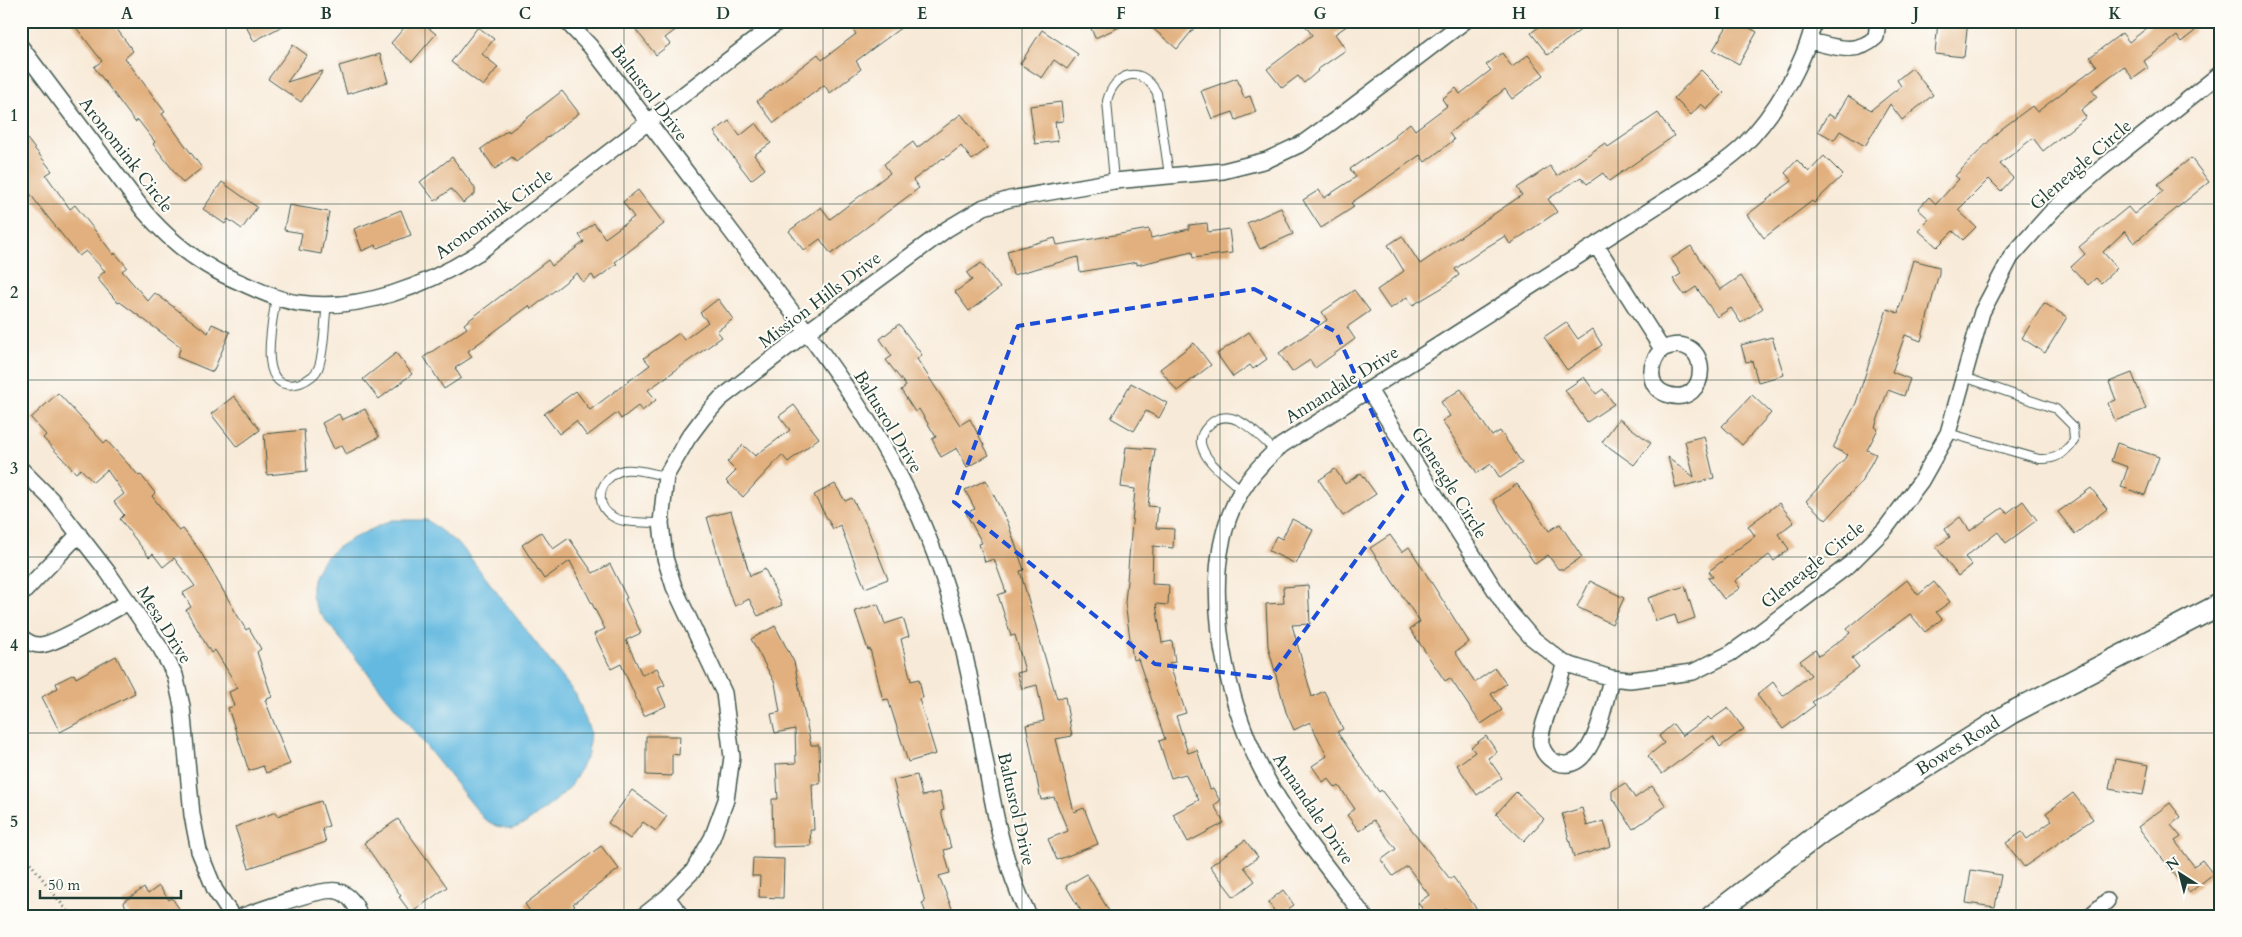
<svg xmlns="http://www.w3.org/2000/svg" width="2242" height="937" viewBox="0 0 2242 937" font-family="Cardo,serif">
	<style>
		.water { fill: #63b9e0; stroke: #417b8a }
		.building { fill: #e2b07e }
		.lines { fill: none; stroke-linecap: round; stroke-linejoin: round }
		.service-casing { stroke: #40574d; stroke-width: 10 }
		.minor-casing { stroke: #40574d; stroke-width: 18 }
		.secondary-casing { stroke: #40574d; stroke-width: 24 }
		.path { stroke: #40574d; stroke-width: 3; stroke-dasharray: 1 4; stroke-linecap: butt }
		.service { stroke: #fff; stroke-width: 8 }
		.minor { stroke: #fff; stroke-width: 15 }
		.secondary { stroke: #fff; stroke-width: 21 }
		.marked { fill: none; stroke: #1d4ed8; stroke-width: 4; stroke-dasharray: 10 6; stroke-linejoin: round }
		.grid { fill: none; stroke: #1f3d34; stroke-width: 1; stroke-opacity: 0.55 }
		.labels { text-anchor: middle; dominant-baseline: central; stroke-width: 4; stroke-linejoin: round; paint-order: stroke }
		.street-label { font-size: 18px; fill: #1f3d34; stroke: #fdfcf7 }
		.neatline { fill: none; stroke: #1f3d34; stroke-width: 2 }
		.grid-label { font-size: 16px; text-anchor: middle; font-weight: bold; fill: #1f3d34 }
	</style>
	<rect width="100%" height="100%" fill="#fdfcf7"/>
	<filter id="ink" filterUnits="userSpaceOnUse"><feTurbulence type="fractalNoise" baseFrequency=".02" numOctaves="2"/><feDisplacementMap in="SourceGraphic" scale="10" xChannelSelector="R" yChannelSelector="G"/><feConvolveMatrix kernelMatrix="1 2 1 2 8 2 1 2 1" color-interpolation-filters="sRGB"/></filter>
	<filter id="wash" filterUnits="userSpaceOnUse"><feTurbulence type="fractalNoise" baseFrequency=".0096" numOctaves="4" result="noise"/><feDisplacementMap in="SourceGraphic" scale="20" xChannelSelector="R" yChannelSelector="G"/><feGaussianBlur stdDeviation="1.12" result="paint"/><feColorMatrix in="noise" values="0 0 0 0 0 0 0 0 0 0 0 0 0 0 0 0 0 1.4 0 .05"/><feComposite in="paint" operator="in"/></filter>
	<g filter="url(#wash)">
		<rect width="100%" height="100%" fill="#f8ead8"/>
		<path class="water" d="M 392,520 L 427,520 L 462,547 L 576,695 L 590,731 L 588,754 L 571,786 L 554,802 L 526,823 L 512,829 L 496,826 L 484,819 L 319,612 C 317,607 312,600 312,594 C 309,551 361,535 392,520 Z"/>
		<g id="blocks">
			<path class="building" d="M 71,21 L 111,21 L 133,51 L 125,58 L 165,112 L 162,114 L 202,168 L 183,183 L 153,144 L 155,142 L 138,120 L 135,122 L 94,67 L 102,61 Z
				M 243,21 L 292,21 L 254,41 Z
				M 410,21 L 420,21 L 436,34 L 412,62 L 391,43 Z
				M 648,21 L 687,21 L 665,38 L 670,44 L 656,55 L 636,30 Z
				M 847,21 L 910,21 L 856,61 L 861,69 L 830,93 L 824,85 L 774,123 L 757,101 L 818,54 L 822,60 L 856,34 Z
				M 1088,21 L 1133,21 L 1095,38 Z
				M 1144,21 L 1200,21 L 1177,49 Z
				M 1302,21 L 1354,21 L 1335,34 L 1346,50 L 1317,70 L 1318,71 L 1304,83 L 1298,76 L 1282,88 L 1267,69 L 1312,35 Z
				M 1546,21 L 1592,21 L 1548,55 L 1531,33 Z
				M 1730,21 L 1737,21 L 1757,32 L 1739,64 L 1713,50 Z
				M 1938,21 L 1968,21 L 1964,57 L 1935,54 Z
				M 2156,21 L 2195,21 L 2190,25 L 2195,31 L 2181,42 L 2177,36 L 2144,61 L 2148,68 L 2133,79 L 2124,66 L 2092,90 L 2097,97 L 2081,110 L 2086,117 L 2043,151 L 2033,138 L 2000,164 L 2013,178 L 2001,191 L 1989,179 L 1958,210 L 1976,227 L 1963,240 L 1953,231 L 1937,247 L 1918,230 L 1929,219 L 1918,209 L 1929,197 L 1936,204 L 1959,179 L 1955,176 L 2000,130 L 2032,106 L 2037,112 L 2097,66 L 2090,57 L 2122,33 L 2129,42 Z
				M 478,27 L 494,39 L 482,54 L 498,67 L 483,86 L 451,62 Z
				M 1042,30 L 1078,54 L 1067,69 L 1054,60 L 1042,78 L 1020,64 Z
				M 293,45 L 307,55 L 287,82 L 323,71 L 301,102 L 268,79 Z
				M 1502,53 L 1512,67 L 1528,55 L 1544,75 L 1512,99 L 1505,89 L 1449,133 L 1454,140 L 1425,162 L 1420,155 L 1351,203 L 1354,207 L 1321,228 L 1303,200 L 1319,190 L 1324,198 L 1356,177 L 1350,169 L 1396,137 L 1395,135 L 1410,123 L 1415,130 L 1447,106 L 1442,99 L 1456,88 L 1460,94 L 1491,70 L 1486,65 Z
				M 380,54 L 388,82 L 347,94 L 339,66 Z
				M 1912,68 L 1933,95 L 1902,120 L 1890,104 L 1865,146 L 1840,131 L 1834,140 L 1818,131 L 1828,114 L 1835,118 L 1848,96 L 1871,110 L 1901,86 L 1897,80 Z
				M 1701,70 L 1724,93 L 1707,109 L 1701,104 L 1691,115 L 1674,98 Z
				M 1237,78 L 1244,98 L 1250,96 L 1256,112 L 1236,120 L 1233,112 L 1212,119 L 1201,91 Z
				M 562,91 L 579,113 L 516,162 L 512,157 L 495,169 L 481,149 L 508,130 L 509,132 Z
				M 1061,102 L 1063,121 L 1055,122 L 1058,141 L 1035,144 L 1030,106 Z
				M 1658,113 L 1674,136 L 1609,181 L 1603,173 L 1587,184 L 1581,177 L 1548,199 L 1557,212 L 1510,244 L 1505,236 L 1487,247 L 1455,269 L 1459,275 L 1445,286 L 1413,305 L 1407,297 L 1390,309 L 1377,290 L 1404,271 L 1388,245 L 1402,236 L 1420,264 L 1522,195 L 1517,188 L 1550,166 L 1557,176 L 1605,143 L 1608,147 Z
				M 961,114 L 988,148 L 972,160 L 961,146 L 944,159 L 943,158 L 913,180 L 919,188 L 831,254 L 820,239 L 804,251 L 789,231 L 821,207 L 830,219 L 890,173 L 884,164 L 913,142 L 917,148 Z
				M 729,121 L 740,136 L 756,123 L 771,143 L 754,155 L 765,169 L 751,180 L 714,132 Z
				M 21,131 L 52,171 L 46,175 L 70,209 L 75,205 L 114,255 L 115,253 L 127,267 L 122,271 L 148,301 L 155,293 L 208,333 L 212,324 L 230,332 L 213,372 L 177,357 L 181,347 L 120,302 L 118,303 L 97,278 L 105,271 L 86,251 L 79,256 L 39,206 L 21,181 Z
				M 1824,156 L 1843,175 L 1814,203 L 1812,201 L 1764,238 L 1747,215 L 1792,181 L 1785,173 L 1797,160 L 1809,172 Z
				M 452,157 L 475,188 L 475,194 L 463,203 L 451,189 L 435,201 L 420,182 Z
				M 2191,158 L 2209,182 L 2134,243 L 2125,231 L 2103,252 L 2117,268 L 2101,283 L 2096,278 L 2088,285 L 2071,267 L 2085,254 L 2079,247 L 2128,207 L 2134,214 L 2163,191 L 2158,184 Z
				M 222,182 L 257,207 L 242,229 L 228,219 L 225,224 L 203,209 Z
				M 638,190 L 664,224 L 615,262 L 617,264 L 595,280 L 592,275 L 583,282 L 577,273 L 531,309 L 529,306 L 468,351 L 472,357 L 455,368 L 461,378 L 444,389 L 424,357 L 467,328 L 464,324 L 548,260 L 552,266 L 584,242 L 579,235 L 594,223 L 605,238 L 634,217 L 623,202 Z
				M 289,205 L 329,212 L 321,254 L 299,250 L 302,233 L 284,230 Z
				M 1281,208 L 1293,234 L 1260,249 L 1247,223 Z
				M 401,210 L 411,235 L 377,248 L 376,245 L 362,251 L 354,229 Z
				M 1207,223 L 1208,232 L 1229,229 L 1232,253 L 1193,258 L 1192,252 L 1137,265 L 1137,262 L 1080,272 L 1078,257 L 1013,275 L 1007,251 L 1055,238 L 1057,245 L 1149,229 L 1151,238 L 1189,229 L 1189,225 Z
				M 1691,246 L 1720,290 L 1741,276 L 1763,308 L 1741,323 L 1731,308 L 1717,317 L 1696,287 L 1684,295 L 1673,279 L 1681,274 L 1671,259 Z
				M 1913,260 L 1939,267 L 1939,273 L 1921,341 L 1905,335 L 1892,372 L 1910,379 L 1904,396 L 1888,390 L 1875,427 L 1878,429 L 1867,450 L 1876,454 L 1862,481 L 1826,520 L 1806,501 L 1848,455 L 1833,448 L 1856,403 L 1887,309 L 1898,313 Z
				M 981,263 L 1000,288 L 969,311 L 955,292 L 972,280 L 967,273 Z
				M 1354,290 L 1370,311 L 1347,327 L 1355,339 L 1315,368 L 1310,360 L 1292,372 L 1279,353 L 1327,320 L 1322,312 Z
				M 718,299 L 733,319 L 717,331 L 722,337 L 648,390 L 656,400 L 642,411 L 638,406 L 621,419 L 617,413 L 587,436 L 576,421 L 559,434 L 544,414 L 576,391 L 590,410 L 650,365 L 644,358 L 679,333 L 684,340 L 708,322 L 700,313 Z
				M 2044,303 L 2067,317 L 2045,353 L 2022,338 Z
				M 1566,322 L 1578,339 L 1592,329 L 1602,345 L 1567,370 L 1544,337 Z
				M 899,324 L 922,355 L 917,359 L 960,425 L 970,419 L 989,455 L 967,467 L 957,448 L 941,457 L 932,439 L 936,437 L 919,409 L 915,412 L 901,390 L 906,386 L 886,360 L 892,356 L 880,339 Z
				M 1249,332 L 1267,359 L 1253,369 L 1250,365 L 1233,377 L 1217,354 Z
				M 1772,337 L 1784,375 L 1758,382 L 1752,361 L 1746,362 L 1741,345 Z
				M 1194,343 L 1211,365 L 1177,391 L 1160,369 Z
				M 396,353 L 412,374 L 379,399 L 363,379 Z
				M 2132,373 L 2146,409 L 2115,421 L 2108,403 L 2116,400 L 2109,382 Z
				M 1584,377 L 1596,394 L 1603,389 L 1614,404 L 1587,422 L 1565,390 Z
				M 1131,383 L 1167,403 L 1159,418 L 1146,411 L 1134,431 L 1111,418 Z
				M 1461,389 L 1492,436 L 1500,431 L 1522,463 L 1500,478 L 1491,464 L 1477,473 L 1442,421 L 1450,416 L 1441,402 Z
				M 58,393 L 104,443 L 107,441 L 139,476 L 141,475 L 155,493 L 152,496 L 179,531 L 183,529 L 200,551 L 246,630 L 249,628 L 261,649 L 257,652 L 272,697 L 265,700 L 290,764 L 266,773 L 263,766 L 249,771 L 228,708 L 234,706 L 229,692 L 238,688 L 215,650 L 211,653 L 186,610 L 191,607 L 183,593 L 195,586 L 174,558 L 163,567 L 153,554 L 149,557 L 120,519 L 124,515 L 114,502 L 124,494 L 107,470 L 93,482 L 81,469 L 76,473 L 43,438 L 46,435 L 31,418 Z
				M 1752,395 L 1771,413 L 1742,445 L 1722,426 Z
				M 234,396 L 260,430 L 237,447 L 211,414 Z
				M 794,405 L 819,438 L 788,462 L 782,455 L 743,497 L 726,481 L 736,471 L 727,462 L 743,445 L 755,456 L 790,430 L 779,416 Z
				M 365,409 L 379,437 L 346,454 L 342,445 L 334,449 L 322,423 L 339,414 L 342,420 Z
				M 1619,419 L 1651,443 L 1634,465 L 1602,442 Z
				M 304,430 L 307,471 L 267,475 L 264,434 Z
				M 1704,436 L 1714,478 L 1676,488 L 1668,457 L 1694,477 L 1685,441 Z
				M 2117,443 L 2159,457 L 2145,495 L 2121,487 L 2128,467 L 2111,461 Z
				M 1126,447 L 1155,449 L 1148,506 L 1158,507 L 1156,528 L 1174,529 L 1173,548 L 1153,546 L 1152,584 L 1169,585 L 1168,605 L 1156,604 L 1162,643 L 1172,641 L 1175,662 L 1169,663 L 1186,713 L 1176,716 L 1188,753 L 1197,750 L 1210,789 L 1213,788 L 1220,801 L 1214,805 L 1224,823 L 1188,842 L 1173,814 L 1199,800 L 1185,774 L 1171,778 L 1159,741 L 1165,739 L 1138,659 L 1133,660 L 1125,603 L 1135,489 L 1121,487 Z
				M 1335,469 L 1345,484 L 1361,473 L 1376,494 L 1343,516 L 1319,480 Z
				M 986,480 L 1008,523 L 1024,570 L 1020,571 L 1057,699 L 1065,697 L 1072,736 L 1056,739 L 1074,812 L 1084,808 L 1098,844 L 1057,860 L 1048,839 L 1068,831 L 1054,797 L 1041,800 L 1026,725 L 1044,721 L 1037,685 L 1022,689 L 1017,673 L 1025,671 L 1015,635 L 1011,636 L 998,595 L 1006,592 L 994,559 L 985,562 L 979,544 L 982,543 L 966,513 L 975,509 L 965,490 Z
				M 835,484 L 845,501 L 852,498 L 866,524 L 888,579 L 865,588 L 840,525 L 833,529 L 814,495 Z
				M 1517,484 L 1549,531 L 1560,524 L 1582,557 L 1564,569 L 1558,569 L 1548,555 L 1535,564 L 1493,500 Z
				M 2091,488 L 2107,509 L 2075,534 L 2058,512 Z
				M 2023,501 L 2037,520 L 2006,543 L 1998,532 L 1965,557 L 1972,565 L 1958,576 L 1936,547 L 1950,537 L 1945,529 L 1960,517 L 1970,531 L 2002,508 L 2007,513 Z
				M 1779,503 L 1794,522 L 1778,534 L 1789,549 L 1774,561 L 1769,555 L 1735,581 L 1740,588 L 1724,599 L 1708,578 L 1713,577 L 1709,571 L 1755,536 L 1748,526 Z
				M 731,511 L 750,576 L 765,569 L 782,605 L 758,616 L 749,599 L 735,606 L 729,593 L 707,517 Z
				M 1292,519 L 1313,530 L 1296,564 L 1269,551 L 1276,536 L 1282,539 Z
				M 541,532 L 553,549 L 569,538 L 593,573 L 610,564 L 627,598 L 625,599 L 641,633 L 626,640 L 642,675 L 657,668 L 665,685 L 658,688 L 666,706 L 644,716 L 621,664 L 611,669 L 594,634 L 605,629 L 570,561 L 544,579 L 522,545 Z
				M 1390,535 L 1402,552 L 1409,547 L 1469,642 L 1455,652 L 1475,682 L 1495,668 L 1506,684 L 1491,694 L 1502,710 L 1481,724 L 1450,678 L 1445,681 L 1410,629 L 1420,622 L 1370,548 Z
				M 1907,580 L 1918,595 L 1934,582 L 1950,602 L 1936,612 L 1942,619 L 1925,632 L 1910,614 L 1852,658 L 1859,667 L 1812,702 L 1815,705 L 1783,729 L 1757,695 L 1773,682 L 1783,696 L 1811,675 L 1800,661 L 1815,650 L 1819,656 L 1850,633 L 1847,629 Z
				M 1590,581 L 1624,598 L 1612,624 L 1577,607 Z
				M 1308,585 L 1310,624 L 1292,625 L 1312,697 L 1324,691 L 1343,729 L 1337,732 L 1379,792 L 1381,790 L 1450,879 L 1453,877 L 1482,916 L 1451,916 L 1446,909 L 1437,916 L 1428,916 L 1418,903 L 1429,895 L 1407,866 L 1393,876 L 1381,860 L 1396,849 L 1374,820 L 1359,831 L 1347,815 L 1355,809 L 1339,786 L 1336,788 L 1328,778 L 1323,782 L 1312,766 L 1327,756 L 1310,722 L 1294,730 L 1286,712 L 1268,646 L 1266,604 L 1284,603 L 1283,587 Z
				M 1685,586 L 1695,618 L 1678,624 L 1675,615 L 1656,621 L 1648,598 Z
				M 878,604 L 885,624 L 903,618 L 909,636 L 901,639 L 911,681 L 919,679 L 923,698 L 919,699 L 936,754 L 908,762 L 888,699 L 883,700 L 870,649 L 868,650 L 855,611 Z
				M 775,626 L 794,662 L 811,745 L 819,745 L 820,784 L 812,784 L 814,830 L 810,830 L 811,846 L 773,847 L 772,799 L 778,799 L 776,764 L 796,763 L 795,729 L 775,733 L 771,714 L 780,712 L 775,683 L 751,639 Z
				M 116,656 L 135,693 L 60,732 L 42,697 L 58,688 L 56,683 L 74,674 L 76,678 Z
				M 1728,708 L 1744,729 L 1720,747 L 1713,736 L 1662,774 L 1648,756 L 1664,743 L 1659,736 L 1673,724 L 1682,736 L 1708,717 L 1711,720 Z
				M 646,736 L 680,736 L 679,755 L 672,754 L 672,776 L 646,775 Z
				M 1486,736 L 1497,752 L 1488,758 L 1502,778 L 1477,795 L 1457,765 L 1475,752 L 1471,747 Z
				M 2115,759 L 2149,765 L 2143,795 L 2109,789 Z
				M 917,775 L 922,796 L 940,792 L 944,810 L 941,811 L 951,848 L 944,850 L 950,873 L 939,876 L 955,916 L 927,916 L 922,903 L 925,902 L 893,780 Z
				M 1625,783 L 1635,798 L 1652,786 L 1666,806 L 1633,829 L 1612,797 L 1612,791 Z
				M 632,790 L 667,816 L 656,831 L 643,822 L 630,839 L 608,823 Z
				M 1516,792 L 1544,819 L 1524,841 L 1496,814 Z
				M 2073,793 L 2093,819 L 2024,867 L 2006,843 L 2022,832 L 2027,839 L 2052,821 L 2046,813 Z
				M 321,801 L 329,826 L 322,828 L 326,842 L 249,868 L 235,827 L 276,812 L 277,816 Z
				M 2170,803 L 2181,817 L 2171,825 L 2181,837 L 2175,841 L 2194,866 L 2202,860 L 2213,874 L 2189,893 L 2138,827 Z
				M 1582,808 L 1587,826 L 1604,821 L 1611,846 L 1574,857 L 1562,814 Z
				M 398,819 L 447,887 L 411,913 L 399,897 L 401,896 L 364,843 Z
				M 1245,840 L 1258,857 L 1244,867 L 1255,881 L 1234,897 L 1210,866 Z
				M 601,846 L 619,869 L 573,904 L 575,906 L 562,916 L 533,916 L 525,904 Z
				M 753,858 L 784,859 L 783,898 L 759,897 L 760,876 L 752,876 Z
				M 1971,870 L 2001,875 L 1995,907 L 1966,903 Z
				M 1087,874 L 1112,916 L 1084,916 L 1066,886 Z
				M 159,886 L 169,900 L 172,898 L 184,916 L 132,916 L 123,902 L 144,888 L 148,894 Z
				M 1283,890 L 1294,905 L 1278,916 L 1268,902 Z"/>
		</g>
	</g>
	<g filter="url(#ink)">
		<use href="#blocks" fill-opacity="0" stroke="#40574d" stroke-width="1"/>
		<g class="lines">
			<defs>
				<path id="service" d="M 1114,181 L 1107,101 C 1114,72 1142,64 1157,93 L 1169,175
					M 276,298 C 273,320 254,397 300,383 C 308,380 317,374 319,366 C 325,347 324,324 327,304
					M 1948,433 L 2039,459 C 2056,460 2063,454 2074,441 L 2073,426 L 2056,409 L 1964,377
					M 1241,490 C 1229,478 1207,464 1202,447 C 1199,439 1202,432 1208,426 C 1230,401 1259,436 1275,451
					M 661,523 C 647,522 628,524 615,518 C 590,505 601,475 624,470 C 637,468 653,474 666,476"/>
				<path id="minor" d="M 566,21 L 590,46 C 645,117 699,189 753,260 C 819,347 887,435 928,537 C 949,587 963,642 973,695 C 989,770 994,846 1029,916
					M 1810,41 C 1835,47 1856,56 1876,37 L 1878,21
					M 21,47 L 144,211 C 172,244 204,268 244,284 C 262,292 279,300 298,303 C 361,312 426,286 478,253 L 779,21
					M 1596,245 L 1662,349 C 1650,362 1645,386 1666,394 C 1712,411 1713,327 1662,349
					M 1369,390 L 1507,609 L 1531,637 L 1564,663 L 1611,678 L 1630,680 L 1693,672 L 1731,653 L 1759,633 L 1850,564 L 1885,529 L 1921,481 L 1948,433 L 1982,312 L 2011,257 L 2053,210 L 2098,171 L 2221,73
					M 21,469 L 51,499 L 107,571 L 161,649 L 175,675 L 182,706 L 192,815 L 199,851 L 215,890 L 232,916
					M 21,595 L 79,534
					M 21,637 C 26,641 32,645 39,645 C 54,646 112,610 129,602
					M 1564,663 C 1561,685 1538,726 1541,744 C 1543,753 1550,761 1558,763 C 1594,774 1605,702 1611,678
					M 667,897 L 681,916
					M 243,916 C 260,910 323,887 337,891 C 348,893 357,905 359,916
					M 643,916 L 667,897 L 693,871 L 712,838 L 726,800 L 732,757 L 724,693 L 674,587 L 665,558 L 661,523 L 666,476 L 688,438 L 703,418 L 720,399 L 807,332 L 947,229 L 984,207 L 1010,199 L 1114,181 L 1223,171 L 1267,160 L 1303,143 L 1339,117 L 1465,21
					M 1364,916 C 1329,869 1289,822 1262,770 C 1223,695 1195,567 1242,490 C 1252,473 1268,457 1282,445 L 1710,172 C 1721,164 1733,156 1743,146 C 1774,115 1805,64 1814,21
					M 2090,916 L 2107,901"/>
				<path id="secondary" d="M 1712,916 L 1823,831 L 2011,713 L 2221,604"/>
			</defs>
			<use href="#service" class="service-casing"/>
			<use href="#minor" class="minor-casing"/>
			<use href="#secondary" class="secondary-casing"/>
			<path class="path" d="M 21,851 L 71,916"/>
			<use href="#service" class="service"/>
			<use href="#minor" class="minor"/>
			<use href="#secondary" class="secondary"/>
		</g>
	</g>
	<path class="marked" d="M 1254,289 L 1336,332 L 1407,490 L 1270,678 L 1155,664 L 954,502 L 1018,326 Z"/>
	<path class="grid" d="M 226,21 L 226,916M 425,21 L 425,916M 624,21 L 624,916M 823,21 L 823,916M 1022,21 L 1022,916M 1220,21 L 1220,916M 1419,21 L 1419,916M 1618,21 L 1618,916M 1817,21 L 1817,916M 2016,21 L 2016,916M 21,204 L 2221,204M 21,380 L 2221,380M 21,557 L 2221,557M 21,733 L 2221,733"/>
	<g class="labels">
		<g class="street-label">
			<text transform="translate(649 93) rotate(53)">Baltusrol Drive</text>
			<text transform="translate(126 155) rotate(52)">Aronomink Circle</text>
			<text transform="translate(2081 165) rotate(-41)">Gleneagle Circle</text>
			<text transform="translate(494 214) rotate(-36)">Aronomink Circle</text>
			<text transform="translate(820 300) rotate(-37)">Mission Hills Drive</text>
			<text transform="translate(1342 385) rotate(-32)">Annandale Drive</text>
			<text transform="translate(888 422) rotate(59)">Baltusrol Drive</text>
			<text transform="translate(1449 483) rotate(58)">Gleneagle Circle</text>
			<text transform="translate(1813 565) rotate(-39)">Gleneagle Circle</text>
			<text transform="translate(164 625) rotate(58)">Mesa Drive</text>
			<text transform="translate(1958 746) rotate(-32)">Bowes Road</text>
			<text transform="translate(1016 809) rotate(77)">Baltusrol Drive</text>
			<text transform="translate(1313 809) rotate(56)">Annandale Drive</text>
		</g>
	</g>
	<rect width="2242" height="937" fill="none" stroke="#fdfcf7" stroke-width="55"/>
	<g transform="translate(2180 874) rotate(324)" stroke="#fdfcf7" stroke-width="4" paint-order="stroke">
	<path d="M0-4L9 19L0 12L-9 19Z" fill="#1f3d34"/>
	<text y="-8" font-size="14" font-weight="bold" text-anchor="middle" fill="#1f3d34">N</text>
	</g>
	<path d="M40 890v8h141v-8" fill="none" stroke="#1f3d34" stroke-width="2.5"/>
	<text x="48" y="890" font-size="15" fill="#1f3d34" stroke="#fdfcf7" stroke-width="4" paint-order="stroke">50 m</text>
	<rect x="28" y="28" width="2186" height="882" class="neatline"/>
	<g class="grid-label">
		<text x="127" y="19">A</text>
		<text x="326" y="19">B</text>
		<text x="525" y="19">C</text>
		<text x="723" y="19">D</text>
		<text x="922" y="19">E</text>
		<text x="1121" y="19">F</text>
		<text x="1320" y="19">G</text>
		<text x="1519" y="19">H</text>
		<text x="1717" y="19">I</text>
		<text x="1916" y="19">J</text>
		<text x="2115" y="19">K</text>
		<text x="14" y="121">1</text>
		<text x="14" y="298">2</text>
		<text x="14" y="474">3</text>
		<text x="14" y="651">4</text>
		<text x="14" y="827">5</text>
	</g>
</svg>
